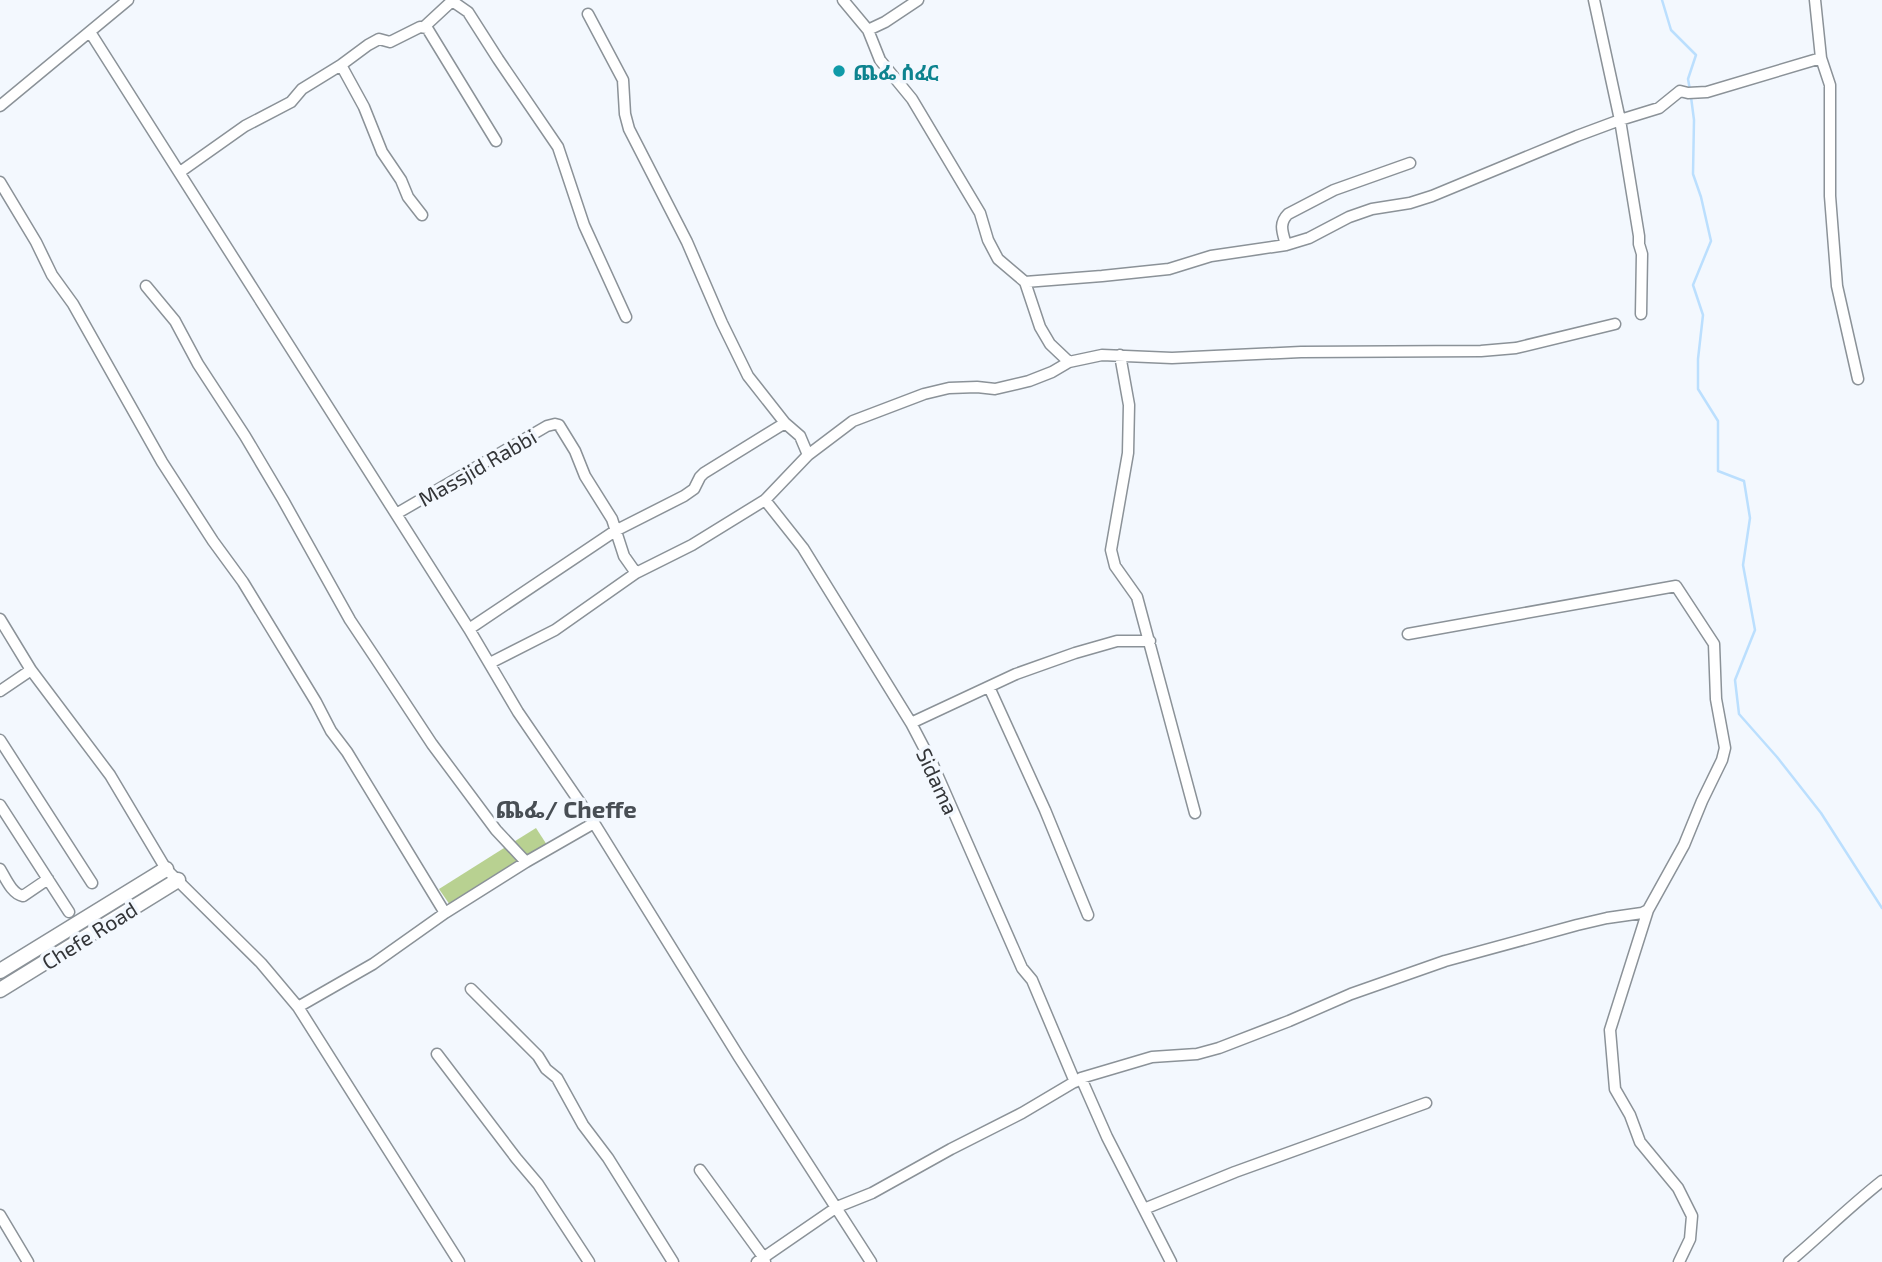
<svg xmlns="http://www.w3.org/2000/svg" width="1882" height="1262" viewBox="0 0 1882 1262" font-family="'Exo 2','Noto Sans Ethiopic',sans-serif">
	<style>
		.green { fill: #b8d191 }
		.lines { fill: none; stroke-linecap: round; stroke-linejoin: round }
		.stream { stroke: #bbdffe; stroke-width: 2.5 }
		.street-casing { stroke: #8b9298; stroke-width: 13 }
		.secondary-casing { stroke: #8b9298; stroke-width: 17 }
		.street { stroke: #fff; stroke-width: 10 }
		.secondary { stroke: #fff; stroke-width: 14 }
		.culture-dot { fill: #0f9aa8; stroke: #f3f8fe; stroke-width: 2.5 }
		.labels { text-anchor: middle; dominant-baseline: central; stroke-width: 7; stroke-linejoin: round; paint-order: stroke }
		.culture-label { font-size: 21px; font-weight: bold; fill: #0d838f; stroke: #f3f8fe; text-anchor: start }
		.street-label { font-size: 21px; fill: #333538; stroke: #f3f8fe }
		.quarter-label { font-size: 24px; font-weight: bold; fill: #484e54; stroke: #f3f8fe }
	</style>
	<rect width="100%" height="100%" fill="#f3f8fe"/>
	<path class="green" d="M 536,828 L 547,845 L 450,905 L 439,889 Z"/>
	<g class="lines">
		<path class="stream" d="M 1662,0 L 1671,30 L 1696,55 L 1688,79 L 1690,90
			M 1691,97 L 1694,120 L 1693,174 L 1701,197 L 1711,241 L 1693,285 L 1703,315 L 1698,359 L 1698,389 L 1718,421 L 1718,471 L 1744,481 L 1750,518 L 1743,565 L 1755,630 L 1735,680 L 1739,714 L 1777,757 L 1821,813 L 1882,908"/>
		<defs>
			<path id="street" d="M 843,0 L 868,30 L 880,60 L 912,99 L 980,213 L 988,240 L 998,259 L 1025,282 L 1040,327 L 1050,344 L 1069,362
				M 1594,0 L 1620,120 L 1639,236 L 1639,244 L 1642,254 L 1641,314
				M 1815,0 L 1821,58 L 1830,85 L 1830,196 L 1837,286 L 1858,379
				M 588,14 L 623,80 L 625,114 L 629,129 L 687,242 L 722,323 L 748,376 L 785,423 L 800,436 L 808,455
				M 424,27 L 452,1 L 468,12 L 498,59 L 558,147 L 584,225 L 626,317
				M 868,30 L 885,22 L 918,0
				M 90,32 L 469,629 L 518,712 L 594,823 L 739,1057 L 871,1262
				M 341,65 L 364,107 L 382,152 L 401,180 L 408,197 L 422,215
				M 0,106 L 128,0
				M 180,172 L 245,126 L 291,102 L 302,89 L 341,65 L 368,45 L 379,39 L 390,42 L 420,27 L 427,28 L 496,141
				M 0,182 L 36,242 L 52,275 L 73,304 L 162,462 L 213,541 L 243,582 L 316,702 L 331,731 L 347,752 L 445,913
				M 1286,245 C 1283,233 1278,224 1288,214 L 1334,190 L 1410,163
				M 1025,282 L 1102,276 L 1169,269 L 1211,256 L 1286,245 L 1309,238 L 1349,217 L 1372,209 L 1410,203 L 1432,196 L 1577,136 L 1620,120 L 1659,108 L 1680,91 L 1688,93 L 1707,92 L 1821,58
				M 146,286 L 175,321 L 198,364 L 245,436 L 283,500 L 350,620 L 376,659 L 432,744 L 496,830 L 526,862
				M 1120,355 L 1129,405 L 1128,453 L 1111,550 L 1115,566 L 1137,597 L 1195,813
				M 765,500 L 803,548 L 911,723 L 933,765 L 1022,968 L 1032,980 L 1075,1082
				M 396,514 L 547,426 L 555,424 L 559,425 L 575,451 L 585,476 L 612,519 L 624,556 L 636,573
				M 0,619 L 31,670 L 110,775 L 166,869 L 261,963 L 298,1007 L 459,1262
				M 469,629 L 615,531 L 684,496 L 694,489 L 700,477 L 704,473 L 785,423
				M 490,663 L 555,630 L 636,573 L 692,545 L 765,500 L 808,455 L 853,421 L 924,394 L 949,388 L 977,387 L 995,389 L 1029,381 L 1052,372 L 1069,362 L 1102,355 L 1172,358 L 1301,352 L 1481,351 L 1516,348 L 1615,324
				M 989,687 L 1045,810 L 1088,915
				M 0,691 L 31,670
				M 911,723 L 1016,674 L 1075,653 L 1117,641 L 1150,641
				M 0,740 L 92,883
				M 0,805 L 69,912
				M 0,869 C 6,879 12,894 23,896 L 48,879
				M 1648,910 L 1610,1030 L 1615,1089 L 1630,1115 L 1640,1142 L 1678,1188 L 1692,1216 L 1690,1239 L 1679,1262
				M 471,989 L 538,1056 L 546,1069 L 557,1078 L 583,1125 L 608,1158 L 673,1262
				M 298,1007 L 373,964 L 445,913 L 526,862 L 594,823
				M 437,1054 L 516,1158 L 538,1184 L 589,1262
				M 1081,1078 L 1107,1137 L 1171,1262
				M 700,1170 L 764,1258 L 765,1262
				M 1144,1209 L 1235,1172 L 1426,1103
				M 0,1215 L 28,1262
				M 757,1262 L 837,1207 L 872,1193 L 951,1149 L 1022,1113 L 1081,1078 L 1152,1057 L 1197,1054 L 1219,1048 L 1289,1021 L 1351,994 L 1445,961 L 1577,925 L 1607,918 L 1642,913 L 1648,910 L 1684,845 L 1702,801 L 1722,760 L 1725,748 L 1716,699 L 1714,644 L 1676,586 L 1408,634
				M 1789,1262 C 1821,1235 1850,1206 1882,1181"/>
			<path id="secondary" d="M 0,971 L 166,869
				M 0,990 L 178,880"/>
		</defs>
		<use href="#street" class="street-casing"/>
		<use href="#secondary" class="secondary-casing"/>
		<use href="#street" class="street"/>
		<use href="#secondary" class="secondary"/>
	</g>
	<circle class="culture-dot" cx="839" cy="71" r="7"/>
	<g class="labels">
		<g class="culture-label">
			<text x="853" y="71">ጨፌ ሰፈር</text>
		</g>
		<g class="street-label">
			<text transform="translate(477 467) rotate(-30)">Massjid Rabbi</text>
			<text transform="translate(938 781) rotate(65)">Sidama</text>
			<text transform="translate(89 935) rotate(-32)">Chefe Road</text>
		</g>
		<g class="quarter-label">
			<text x="566" y="808">ጨፌ/ Cheffe</text>
		</g>
	</g>
</svg>
